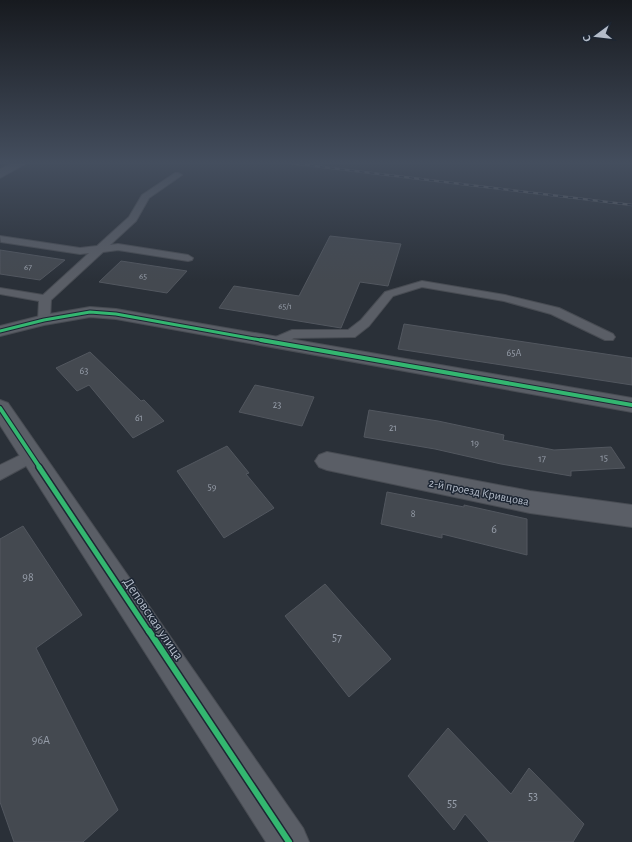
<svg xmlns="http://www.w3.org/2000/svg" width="632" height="842" viewBox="0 0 632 842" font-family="'Alegreya Sans',sans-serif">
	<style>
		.building { fill: #444950; stroke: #52575f }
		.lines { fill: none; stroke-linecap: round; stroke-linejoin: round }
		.service-casing { stroke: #484c53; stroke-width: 2 }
		.minor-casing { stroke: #484c53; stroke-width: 2 }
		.tertiary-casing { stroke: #484c53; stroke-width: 2 }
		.primary-casing { stroke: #484c55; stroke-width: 2 }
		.service { fill: #5a5e66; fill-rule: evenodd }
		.minor { fill: #5a5e66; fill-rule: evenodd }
		.tertiary { fill: #5a5e66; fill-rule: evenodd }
		.primary { fill: #5c6168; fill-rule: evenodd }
		.rail-casing { stroke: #595d64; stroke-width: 2.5 }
		.rail { stroke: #1d2633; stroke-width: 1.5; stroke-dasharray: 5; stroke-linecap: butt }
		.cycleway-far3-casing { stroke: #1d2633; stroke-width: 5 }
		.cycleway-far2-casing { stroke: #1d2633; stroke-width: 6 }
		.cycleway-far1-casing { stroke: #1d2633; stroke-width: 8 }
		.cycleway-casing { stroke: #1d2633; stroke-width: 9 }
		.cycleway-far3 { stroke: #33b770; stroke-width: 3 }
		.cycleway-far2 { stroke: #33b770; stroke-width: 4 }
		.cycleway-far1 { stroke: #33b770; stroke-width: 5 }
		.cycleway { stroke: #33b770; stroke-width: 6 }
		.labels { text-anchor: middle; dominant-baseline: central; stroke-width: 3; stroke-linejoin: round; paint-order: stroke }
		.far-number-label { font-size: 9px; fill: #989fab }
		.number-label { font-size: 10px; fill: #989fab }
		.street-label { font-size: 12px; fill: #b4bcc9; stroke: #1d2633 }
		.near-number-label { font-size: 12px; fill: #989fab }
		.near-street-label { font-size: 14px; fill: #b4bcc9; stroke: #1d2633 }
	</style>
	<rect width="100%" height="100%" fill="#2a3038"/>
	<path class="building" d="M 330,236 L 401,244 L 388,286 L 360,282 L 341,328 L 219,308 L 234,286 L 299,296 Z
		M 0,250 L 65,260 L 40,280 L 0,274 Z
		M 121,261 L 187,271 L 167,293 L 99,282 Z
		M 404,324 L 632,358 L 632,385 L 398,349 Z
		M 90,352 L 141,401 L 144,400 L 164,421 L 133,438 L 89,385 L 77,391 L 56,368 Z
		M 255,385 L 314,397 L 302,426 L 239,412 Z
		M 369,410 L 438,421 L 504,435 L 503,440 L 554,450 L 611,447 L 625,468 L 571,471 L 571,476 L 501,464 L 435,449 L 364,437 Z
		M 227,446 L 249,473 L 246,474 L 274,508 L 224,538 L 177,471 Z
		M 387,492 L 464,507 L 464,505 L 527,519 L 527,555 L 442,534 L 442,538 L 381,524 Z
		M 23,526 L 82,615 L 36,648 L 118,810 L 83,842 L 14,842 L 0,802 L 0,539 Z
		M 325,584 L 391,659 L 349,697 L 285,616 Z
		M 448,728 L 511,794 L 529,768 L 584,824 L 573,842 L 489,842 L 465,814 L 454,830 L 408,776 Z"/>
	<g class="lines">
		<defs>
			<path id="service" d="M 175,173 L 178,173 L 182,175 L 149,198 L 136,221 L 110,245 L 118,244 L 188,255 L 193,258 L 192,260 L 188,261 L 118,250 L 103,252 L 51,300 L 50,320 L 48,323 L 40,323 L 38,320 L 39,301 L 0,294 L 0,288 L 43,295 L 89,253 L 80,254 L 1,242 L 0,236 L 80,248 L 97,246 L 129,217 L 142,195 Z
				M 422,281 L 505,295 L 559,308 L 613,334 L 615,337 L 613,340 L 605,340 L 551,314 L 504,301 L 422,287 L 393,296 L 369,326 L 355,337 L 294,338 L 281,345 L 271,345 L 270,342 L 271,339 L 292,330 L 348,330 L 361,320 L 385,292 Z
				M 31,450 L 37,452 L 39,456 L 37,460 L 0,480 L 0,465 Z"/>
			<path id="minor" d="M 90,307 L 116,309 L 632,398 L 632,412 L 116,319 L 90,317 L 44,325 L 0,336 L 0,326 L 44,315 Z
				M 327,452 L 530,491 L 632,505 L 632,527 L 530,513 L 327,470 L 319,467 L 315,461 L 319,455 Z"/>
			<path id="tertiary" d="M 0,400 L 8,403 L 303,828 L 309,842 L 266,842 L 0,425 Z"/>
			<path id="primary" d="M 12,163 L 27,163 L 0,178 L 0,169 Z"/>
		</defs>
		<use href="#service" class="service-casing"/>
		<use href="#minor" class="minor-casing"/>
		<use href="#tertiary" class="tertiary-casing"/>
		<use href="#primary" class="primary-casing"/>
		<use href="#service" class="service"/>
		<use href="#minor" class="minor"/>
		<use href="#tertiary" class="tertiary"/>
		<use href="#primary" class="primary"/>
		<defs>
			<path id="rail" d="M 290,163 L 632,205"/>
		</defs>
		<use href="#rail" class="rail-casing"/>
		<use href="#rail" class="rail"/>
		<defs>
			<path id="cycleway-far3" d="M 0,331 L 44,320 L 90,312 L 116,314 L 266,341"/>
			<path id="cycleway-far2" d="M 261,340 L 632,405
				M 0,408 L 40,468"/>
			<path id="cycleway-far1" d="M 39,467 L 149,632"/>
			<path id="cycleway" d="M 149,631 L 289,842"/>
		</defs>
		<use href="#cycleway-far3" class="cycleway-far3-casing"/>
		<use href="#cycleway-far2" class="cycleway-far2-casing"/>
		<use href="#cycleway-far1" class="cycleway-far1-casing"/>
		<use href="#cycleway" class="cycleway-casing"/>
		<use href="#cycleway-far3" class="cycleway-far3"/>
		<use href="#cycleway-far2" class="cycleway-far2"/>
		<use href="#cycleway-far1" class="cycleway-far1"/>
		<use href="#cycleway" class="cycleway"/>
	</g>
	<linearGradient id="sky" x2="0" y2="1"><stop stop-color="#171a1f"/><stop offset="0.58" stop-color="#444e5e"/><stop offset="1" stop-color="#444e5e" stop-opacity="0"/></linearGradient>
	<rect width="632" height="281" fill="url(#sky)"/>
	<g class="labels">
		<g class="far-number-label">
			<text x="28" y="267">67</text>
			<text x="143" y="276">65</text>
			<text x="285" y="306">65/1</text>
		</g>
		<g class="number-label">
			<text x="514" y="353">65А</text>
			<text x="84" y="371">63</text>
			<text x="277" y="405">23</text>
			<text x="139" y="418">61</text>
			<text x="393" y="428">21</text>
			<text x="475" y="443">19</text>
			<text x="604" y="458">15</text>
			<text x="542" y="459">17</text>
			<text x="212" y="487">59</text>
			<text x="413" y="514">8</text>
		</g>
		<g class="street-label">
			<text transform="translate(479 492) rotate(11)">2-й проезд Кривцова</text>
		</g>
		<g class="near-number-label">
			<text x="494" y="529">6</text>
			<text x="28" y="577">98</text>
			<text x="337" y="637">57</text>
			<text x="41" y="740">96А</text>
			<text x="533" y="796">53</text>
			<text x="452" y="803">55</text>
		</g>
		<g class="near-street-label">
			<text transform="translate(153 619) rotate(56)">Деповская улица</text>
		</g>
	</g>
	<g transform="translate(596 36) rotate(255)" stroke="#1d2633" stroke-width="3" paint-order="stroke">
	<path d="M0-3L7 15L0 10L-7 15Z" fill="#b4bcc9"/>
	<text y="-6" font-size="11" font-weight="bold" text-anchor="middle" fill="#b4bcc9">С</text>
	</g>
</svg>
